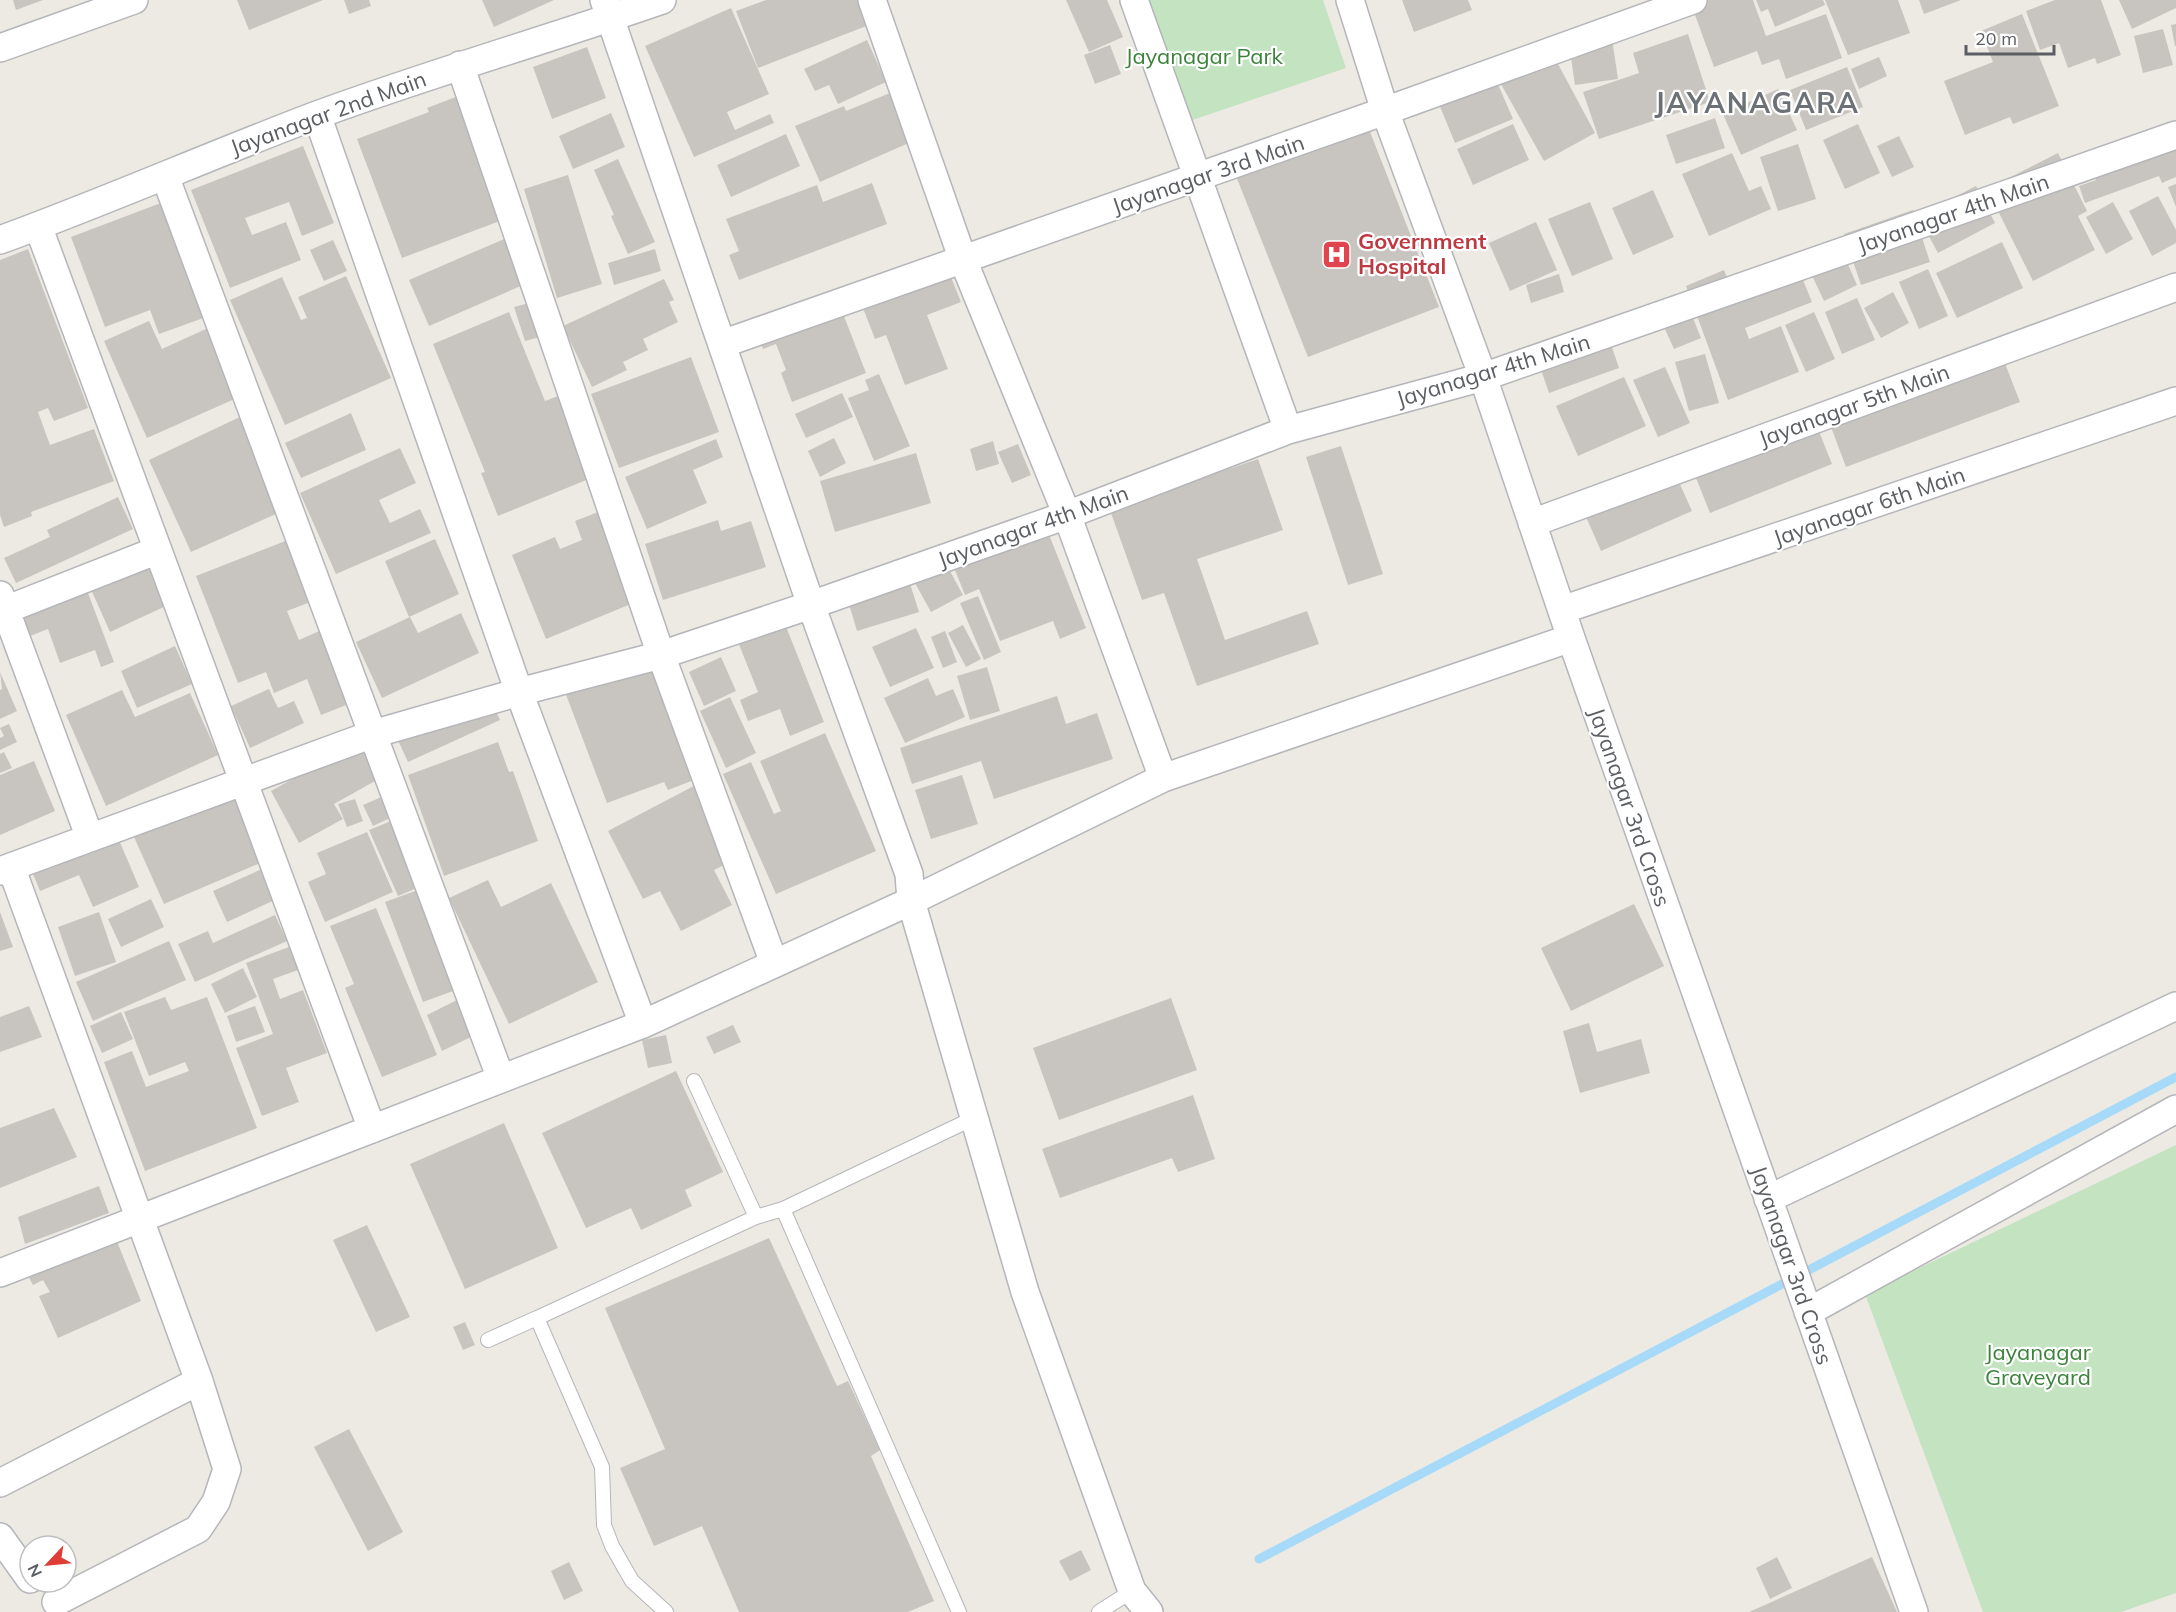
<svg xmlns="http://www.w3.org/2000/svg" width="2176" height="1612" viewBox="0 0 2176 1612" font-family="Mulish,sans-serif">
	<style>
		.green { fill: #c3e3c1 }
		.lines { fill: none; stroke-linecap: round; stroke-linejoin: round }
		.stream { stroke: #a7daf9; stroke-width: 9 }
		.building { fill: #c8c5c0 }
		.service-casing { stroke: #b4b6ba; stroke-width: 16 }
		.minor-casing { stroke: #b4b6ba; stroke-width: 30 }
		.service { stroke: #fff; stroke-width: 14 }
		.minor { stroke: #fff; stroke-width: 27 }
		.labels { text-anchor: middle; dominant-baseline: central; stroke-width: 4.5; stroke-linejoin: round; paint-order: stroke }
		.park-label { font-size: 22px; fill: #3b833a; stroke: #fff }
		.street-label { font-size: 22px; fill: #5b5f63; stroke: #fff }
		.health-label { font-size: 22px; font-weight: bold; fill: #be3a42; stroke: #fff; text-anchor: start }
		.district-label { font-size: 28px; font-weight: bold; letter-spacing: 1.5px; fill: #6c7175; stroke: #fff }
	</style>
	<rect width="100%" height="100%" fill="#edeae3"/>
	<path class="green" d="M 1123,0 L 1323,0 L 1346,68 L 1169,128 Z
		M 2176,1145 L 2176,1593 L 2121,1612 L 1983,1612 L 1865,1294 Z"/>
	<g class="lines">
		<path class="stream" d="M 1259,1559 L 2176,1077"/>
	</g>
	<path class="building" d="M 13,0 L 43,0 L 16,10 Z
		M 237,0 L 323,0 L 249,30 Z
		M 344,0 L 369,0 L 371,6 L 349,14 Z
		M 482,0 L 554,0 L 494,27 Z
		M 766,0 L 865,0 L 874,23 L 758,68 L 736,11 Z
		M 1066,0 L 1107,0 L 1123,37 L 1089,52 Z
		M 1402,0 L 1468,0 L 1472,10 L 1414,32 Z
		M 1702,0 L 1753,0 L 1766,36 L 1826,14 L 1842,58 L 1786,79 L 1779,59 L 1762,65 L 1757,51 L 1714,67 L 1691,4 Z
		M 1756,0 L 1823,0 L 1825,5 L 1775,27 L 1768,9 L 1761,12 Z
		M 1825,0 L 1898,0 L 1910,33 L 1848,55 Z
		M 1919,0 L 1961,0 L 1924,14 Z
		M 2055,0 L 2101,0 L 2121,55 L 2097,64 L 2095,58 L 2068,68 L 2059,43 L 2040,50 L 2026,11 Z
		M 2119,0 L 2176,0 L 2176,8 L 2132,29 Z
		M 731,8 L 769,94 L 727,112 L 735,130 L 770,114 L 774,123 L 694,157 L 645,46 Z
		M 2022,14 L 2059,106 L 2013,124 L 2010,117 L 1965,135 L 1944,81 L 1993,62 L 1981,31 Z
		M 2176,24 L 2176,46 L 2175,46 L 2171,25 Z
		M 2163,29 L 2173,65 L 2143,73 L 2134,36 Z
		M 1611,32 L 1618,79 L 1575,85 L 1568,38 Z
		M 1688,34 L 1710,102 L 1599,139 L 1583,92 L 1639,73 L 1633,53 Z
		M 867,40 L 886,82 L 838,104 L 829,85 L 815,91 L 804,69 Z
		M 1110,45 L 1121,74 L 1095,84 L 1084,55 Z
		M 587,47 L 606,98 L 552,119 L 533,67 Z
		M 1550,49 L 1595,133 L 1544,161 L 1497,77 Z
		M 1879,57 L 1887,76 L 1859,89 L 1851,69 Z
		M 1847,67 L 1863,107 L 1806,130 L 1790,90 Z
		M 1491,68 L 1513,119 L 1455,143 L 1434,92 Z
		M 1778,89 L 1797,130 L 1741,155 L 1723,114 Z
		M 890,93 L 911,142 L 820,182 L 795,126 L 844,106 L 846,111 Z
		M 461,95 L 505,219 L 402,258 L 357,139 L 429,112 L 427,108 Z
		M 1361,109 L 1439,307 L 1308,357 L 1230,161 Z
		M 611,113 L 625,147 L 573,169 L 559,136 Z
		M 1715,118 L 1725,148 L 1676,164 L 1666,135 Z
		M 2176,121 L 2176,177 L 2162,183 L 2159,176 L 2085,203 L 2079,186 L 2096,180 L 2087,155 Z
		M 1513,124 L 1529,160 L 1473,185 L 1457,149 Z
		M 1858,124 L 1880,173 L 1845,189 L 1823,140 Z
		M 786,134 L 800,166 L 731,197 L 717,165 Z
		M 1899,136 L 1914,167 L 1892,177 L 1877,146 Z
		M 1798,144 L 1816,199 L 1778,211 L 1760,157 Z
		M 303,146 L 334,223 L 302,236 L 289,202 L 245,218 L 252,235 L 286,222 L 301,260 L 230,288 L 191,190 Z
		M 1732,153 L 1749,191 L 1761,186 L 1771,209 L 1709,236 L 1682,174 Z
		M 2058,153 L 2087,211 L 2078,216 L 2095,250 L 2033,281 L 1987,189 Z
		M 618,159 L 655,242 L 628,254 L 611,216 L 614,215 L 594,170 Z
		M 568,175 L 602,284 L 557,298 L 524,189 Z
		M 872,183 L 887,224 L 739,280 L 729,255 L 739,251 L 726,219 L 817,185 L 823,202 Z
		M 2176,184 L 2176,207 L 2168,187 Z
		M 1976,186 L 1995,223 L 1938,253 L 1918,216 Z
		M 1653,190 L 1674,237 L 1633,255 L 1612,208 Z
		M 2158,196 L 2176,230 L 2176,243 L 2152,256 L 2129,211 Z
		M 166,201 L 209,316 L 159,334 L 150,310 L 105,327 L 71,237 Z
		M 1590,202 L 1613,259 L 1572,276 L 1548,219 Z
		M 2113,202 L 2133,239 L 2106,254 L 2086,217 Z
		M 1913,210 L 1930,262 L 1861,285 L 1844,234 Z
		M 1536,222 L 1557,270 L 1510,291 L 1489,243 Z
		M 511,236 L 530,282 L 429,326 L 409,280 Z
		M 333,240 L 347,271 L 324,281 L 310,250 Z
		M 2002,242 L 2023,288 L 1957,318 L 1936,273 Z
		M 28,249 L 88,408 L 54,421 L 48,408 L 38,412 L 50,445 L 94,429 L 114,481 L 31,512 L 32,516 L 4,527 L 0,515 L 0,260 Z
		M 655,249 L 661,271 L 614,285 L 608,263 Z
		M 1843,253 L 1857,285 L 1824,301 L 1809,269 Z
		M 943,257 L 961,302 L 927,315 L 948,369 L 905,385 L 886,335 L 875,339 L 856,290 Z
		M 1795,260 L 1812,302 L 1745,328 L 1749,339 L 1781,326 L 1799,372 L 1728,400 L 1686,286 L 1724,270 L 1730,286 Z
		M 1928,269 L 1948,316 L 1919,329 L 1899,282 Z
		M 1559,274 L 1564,292 L 1531,303 L 1526,285 Z
		M 346,276 L 391,378 L 285,425 L 230,300 L 282,277 L 301,320 L 307,318 L 298,297 Z
		M 664,279 L 674,300 L 669,302 L 678,322 L 643,339 L 648,350 L 623,362 L 627,370 L 592,387 L 563,326 Z
		M 1893,292 L 1909,323 L 1881,338 L 1864,308 Z
		M 1683,293 L 1701,338 L 1674,349 L 1654,305 Z
		M 837,298 L 866,373 L 792,402 L 781,373 L 786,370 L 776,344 L 763,349 L 755,329 Z
		M 1857,298 L 1875,340 L 1842,354 L 1825,312 Z
		M 533,302 L 544,336 L 525,341 L 514,307 Z
		M 509,312 L 545,401 L 568,392 L 601,474 L 498,516 L 481,473 L 485,472 L 433,344 Z
		M 1814,312 L 1835,359 L 1806,372 L 1785,325 Z
		M 149,321 L 162,349 L 208,328 L 239,397 L 147,438 L 104,341 Z
		M 1603,321 L 1619,368 L 1549,393 L 1533,346 Z
		M 2001,353 L 2020,402 L 1846,467 L 1825,411 Z
		M 1705,354 L 1719,403 L 1689,411 L 1675,362 Z
		M 691,357 L 719,432 L 619,468 L 591,394 Z
		M 1665,367 L 1690,423 L 1658,437 L 1633,380 Z
		M 879,374 L 910,446 L 874,461 L 848,398 L 869,390 L 865,380 Z
		M 1624,377 L 1646,426 L 1578,456 L 1556,406 Z
		M 842,393 L 853,417 L 806,438 L 795,414 Z
		M 1810,409 L 1832,464 L 1710,513 L 1688,458 Z
		M 351,413 L 366,450 L 301,478 L 285,443 Z
		M 244,415 L 287,509 L 191,552 L 149,460 Z
		M 834,438 L 846,463 L 820,477 L 808,451 Z
		M 716,439 L 723,457 L 693,470 L 707,503 L 647,529 L 625,477 Z
		M 993,441 L 999,464 L 976,471 L 970,449 Z
		M 1018,444 L 1031,475 L 1012,483 L 998,452 Z
		M 1341,446 L 1383,574 L 1348,585 L 1306,457 Z
		M 400,448 L 416,483 L 379,500 L 390,523 L 420,509 L 431,533 L 336,574 L 300,493 Z
		M 916,453 L 931,503 L 835,532 L 820,481 Z
		M 1258,459 L 1283,530 L 1197,559 L 1225,640 L 1307,611 L 1319,644 L 1197,686 L 1164,593 L 1142,600 L 1105,496 L 1164,491 Z
		M 1669,460 L 1692,511 L 1601,551 L 1579,501 Z
		M 118,497 L 133,529 L 16,583 L 4,558 L 50,537 L 47,530 Z
		M 606,509 L 643,599 L 546,639 L 512,555 L 555,537 L 560,549 L 582,540 L 575,521 Z
		M 1040,512 L 1086,628 L 1060,639 L 1053,621 L 1000,641 L 979,589 L 965,595 L 947,550 Z
		M 718,520 L 721,531 L 751,521 L 766,567 L 663,600 L 645,544 Z
		M 435,539 L 459,594 L 409,617 L 385,561 Z
		M 288,540 L 313,601 L 287,611 L 299,640 L 324,629 L 354,702 L 321,715 L 307,679 L 274,693 L 266,672 L 238,683 L 196,576 Z
		M 937,547 L 963,595 L 931,612 L 905,565 Z
		M 148,560 L 168,605 L 110,632 L 90,587 Z
		M 905,568 L 919,612 L 857,631 L 844,587 Z
		M 88,593 L 114,662 L 101,667 L 95,650 L 60,663 L 48,629 L 30,636 L 23,616 Z
		M 978,596 L 1001,652 L 984,660 L 960,603 Z
		M 777,604 L 824,722 L 790,736 L 780,709 L 748,721 L 740,700 L 758,692 L 730,622 Z
		M 461,613 L 479,653 L 382,698 L 356,642 L 410,617 L 418,633 Z
		M 963,625 L 981,659 L 966,667 L 948,633 Z
		M 916,628 L 934,668 L 890,687 L 872,647 Z
		M 945,631 L 957,662 L 943,668 L 931,637 Z
		M 175,646 L 192,684 L 137,708 L 121,671 Z
		M 659,648 L 707,775 L 668,790 L 664,782 L 607,803 L 562,684 Z
		M 721,657 L 736,691 L 704,706 L 689,672 Z
		M 987,667 L 1000,711 L 970,720 L 957,676 Z
		M 0,672 L 17,711 L 0,719 L 0,690 L 2,689 Z
		M 928,678 L 936,696 L 953,689 L 965,717 L 905,743 L 884,698 Z
		M 269,689 L 278,708 L 294,701 L 304,723 L 250,748 L 231,706 Z
		M 122,690 L 135,717 L 190,693 L 218,755 L 106,806 L 66,715 Z
		M 488,694 L 500,720 L 408,762 L 396,736 Z
		M 1057,696 L 1066,724 L 1097,713 L 1113,759 L 994,799 L 981,761 L 912,784 L 900,748 Z
		M 730,697 L 756,753 L 726,768 L 700,711 Z
		M 9,724 L 17,742 L 0,750 L 0,738 L 4,736 L 0,728 Z
		M 825,733 L 876,851 L 776,894 L 723,774 L 751,762 L 774,814 L 781,811 L 760,761 Z
		M 370,736 L 391,772 L 334,804 L 343,819 L 299,843 L 271,791 Z
		M 498,742 L 509,772 L 513,771 L 538,841 L 444,876 L 408,775 Z
		M 4,752 L 12,768 L 0,773 L 0,754 Z
		M 34,761 L 55,811 L 0,835 L 0,775 Z
		M 962,775 L 978,824 L 931,839 L 915,790 Z
		M 709,778 L 748,853 L 714,870 L 732,905 L 681,931 L 660,891 L 643,899 L 608,831 Z
		M 235,793 L 265,861 L 164,904 L 134,837 Z
		M 391,793 L 401,813 L 373,826 L 363,805 Z
		M 355,799 L 363,821 L 347,827 L 338,804 Z
		M 396,819 L 424,885 L 398,896 L 369,830 Z
		M 367,832 L 393,892 L 325,922 L 308,882 L 326,874 L 317,853 Z
		M 116,833 L 139,887 L 93,907 L 79,875 L 40,891 L 31,869 Z
		M 262,869 L 277,899 L 227,922 L 213,891 Z
		M 488,880 L 501,907 L 551,883 L 598,982 L 509,1024 L 449,898 Z
		M 426,887 L 464,987 L 423,1002 L 385,902 Z
		M 151,899 L 164,927 L 121,947 L 108,919 Z
		M 1634,904 L 1664,966 L 1571,1011 L 1541,948 Z
		M 376,908 L 437,1055 L 382,1077 L 345,988 L 354,984 L 330,926 Z
		M 0,912 L 13,947 L 0,951 Z
		M 99,912 L 116,962 L 75,976 L 58,927 Z
		M 275,915 L 287,941 L 195,982 L 178,944 L 208,931 L 213,943 Z
		M 169,941 L 186,980 L 93,1021 L 76,982 Z
		M 289,947 L 298,970 L 273,979 L 280,999 L 303,990 L 327,1053 L 286,1068 L 299,1102 L 262,1116 L 236,1048 L 273,1034 L 246,963 Z
		M 243,968 L 257,997 L 225,1013 L 211,984 Z
		M 165,997 L 171,1010 L 207,997 L 257,1128 L 145,1171 L 104,1062 L 132,1051 L 146,1087 L 189,1071 L 185,1062 L 149,1076 L 124,1012 Z
		M 463,997 L 479,1033 L 442,1051 L 427,1015 Z
		M 1171,998 L 1197,1070 L 1059,1120 L 1033,1048 Z
		M 29,1006 L 42,1037 L 0,1052 L 0,1017 Z
		M 255,1006 L 265,1032 L 236,1042 L 227,1016 Z
		M 121,1012 L 133,1039 L 102,1053 L 90,1026 Z
		M 1589,1023 L 1597,1052 L 1641,1039 L 1650,1073 L 1580,1093 L 1563,1031 Z
		M 733,1025 L 741,1042 L 714,1054 L 706,1037 Z
		M 666,1035 L 672,1063 L 648,1068 L 642,1040 Z
		M 676,1071 L 723,1172 L 685,1190 L 692,1206 L 641,1230 L 631,1208 L 586,1228 L 542,1133 Z
		M 1193,1095 L 1215,1159 L 1178,1172 L 1172,1158 L 1060,1198 L 1042,1149 Z
		M 54,1108 L 77,1157 L 0,1188 L 0,1128 Z
		M 504,1123 L 558,1248 L 465,1289 L 410,1164 Z
		M 99,1186 L 109,1213 L 25,1244 L 18,1217 Z
		M 367,1225 L 410,1317 L 376,1332 L 333,1240 Z
		M 114,1234 L 141,1301 L 58,1338 L 39,1296 L 50,1292 L 43,1280 L 33,1285 L 26,1272 Z
		M 769,1238 L 837,1386 L 848,1381 L 880,1450 L 871,1456 L 934,1601 L 908,1612 L 739,1612 L 702,1526 L 654,1546 L 620,1468 L 665,1449 L 605,1308 Z
		M 465,1322 L 475,1345 L 463,1350 L 453,1327 Z
		M 349,1429 L 403,1532 L 368,1551 L 314,1447 Z
		M 1081,1550 L 1091,1570 L 1070,1581 L 1059,1561 Z
		M 1777,1557 L 1792,1588 L 1770,1599 L 1756,1568 Z
		M 1872,1557 L 1897,1612 L 1749,1612 Z
		M 569,1562 L 583,1591 L 564,1600 L 551,1571 Z"/>
	<g class="lines">
		<defs>
			<path id="service" d="M 694,1081 L 756,1217
				M 783,1209 L 959,1612
				M 537,1318 L 756,1217 L 783,1209 L 974,1118
				M 488,1340 L 537,1318 L 602,1467 L 604,1525 L 612,1546 L 632,1581 L 666,1612
				M 1099,1612 L 1132,1591"/>
			<path id="minor" d="M 604,0 L 811,605 L 909,874 L 911,901 L 1025,1292 L 1132,1591 L 1149,1612
				M 872,0 L 963,260 L 1067,515 L 1163,778
				M 1134,0 L 1288,430
				M 1350,0 L 1385,111 L 1483,377 L 1571,638 L 1914,1612
				M 0,48 L 134,0
				M 460,65 L 661,655 L 774,963
				M 317,115 L 519,692 L 643,1024
				M 165,176 L 501,1079
				M 38,226 L 372,1129
				M 0,240 C 107,201 211,155 317,115 C 431,73 547,40 662,0
				M 722,344 L 1385,111 L 1693,0
				M 1532,523 L 2176,287
				M 0,595 L 90,838
				M 1562,610 L 2176,401
				M 0,612 L 158,550
				M 11,867 L 199,1381 L 227,1469 L 216,1502 L 198,1529 L 56,1602
				M 0,871 L 373,734 L 519,692 L 661,655 L 811,605 L 1067,515 L 1288,430 L 1483,377 L 2176,135
				M 1768,1199 L 2176,1006
				M 0,1273 L 643,1024 L 911,901 L 1163,778 L 1571,638
				M 1808,1312 L 2176,1109
				M 0,1483 L 199,1381
				M 0,1537 L 30,1579"/>
		</defs>
		<use href="#service" class="service-casing"/>
		<use href="#minor" class="minor-casing"/>
		<use href="#service" class="service"/>
		<use href="#minor" class="minor"/>
	</g>
	<defs>
		<symbol id="hospital-square" viewBox="-11 -11 22 22"><rect x="-9" y="-9" width="18" height="18" rx="4" fill="#e0444e" stroke="#fff"/><path d="M-5-5h3v3.5h4V-5h3V5h-3V1.5h-4V5h-3Z" fill="#fff"/></symbol>
	</defs>
	<g fill-rule="evenodd">
		<use href="#hospital-square" x="1320" y="238" width="33" height="33"/>
	</g>
	<g class="labels">
		<g class="park-label">
			<text x="1204" y="56">Jayanagar Park</text>
			<text x="2038" y="1352">Jayanagar<tspan x="2038" dy="25">Graveyard</tspan></text>
		</g>
		<g class="street-label">
			<text transform="translate(328 113) rotate(-20)">Jayanagar 2nd Main</text>
			<text transform="translate(1208 174) rotate(-19)">Jayanagar 3rd Main</text>
			<text transform="translate(1953 213) rotate(-19)">Jayanagar 4th Main</text>
			<text transform="translate(1493 370) rotate(-17)">Jayanagar 4th Main</text>
			<text transform="translate(1854 405) rotate(-20)">Jayanagar 5th Main</text>
			<text transform="translate(1869 506) rotate(-19)">Jayanagar 6th Main</text>
			<text transform="translate(1033 526) rotate(-20)">Jayanagar 4th Main</text>
			<text transform="translate(1630 807) rotate(71)">Jayanagar 3rd Cross</text>
			<text transform="translate(1792 1265) rotate(71)">Jayanagar 3rd Cross</text>
		</g>
		<g class="health-label">
			<text x="1358" y="241">Government<tspan x="1358" dy="25">Hospital</tspan></text>
		</g>
		<g class="district-label">
			<text x="1757" y="102">JAYANAGARA</text>
		</g>
	</g>
	<g transform="translate(48 1564) rotate(244)"><circle r="28" fill="#ffffff" stroke="#bdbfc1" stroke-width="1.5"/>
	<path d="M0-4.5L10 22L0 15L-10 22Z" fill="#de3d38"/>
	<text y="-9" font-size="16" font-weight="bold" text-anchor="middle" fill="#5b5f63">N</text>
	</g>
	<path d="M1966 45v9h88v-9" fill="none" stroke="#5b5f63" stroke-width="3"/>
	<text x="1975" y="45" font-size="18" fill="#5b5f63" stroke="#ffffff" stroke-width="4.5" paint-order="stroke">20 m</text>
</svg>
